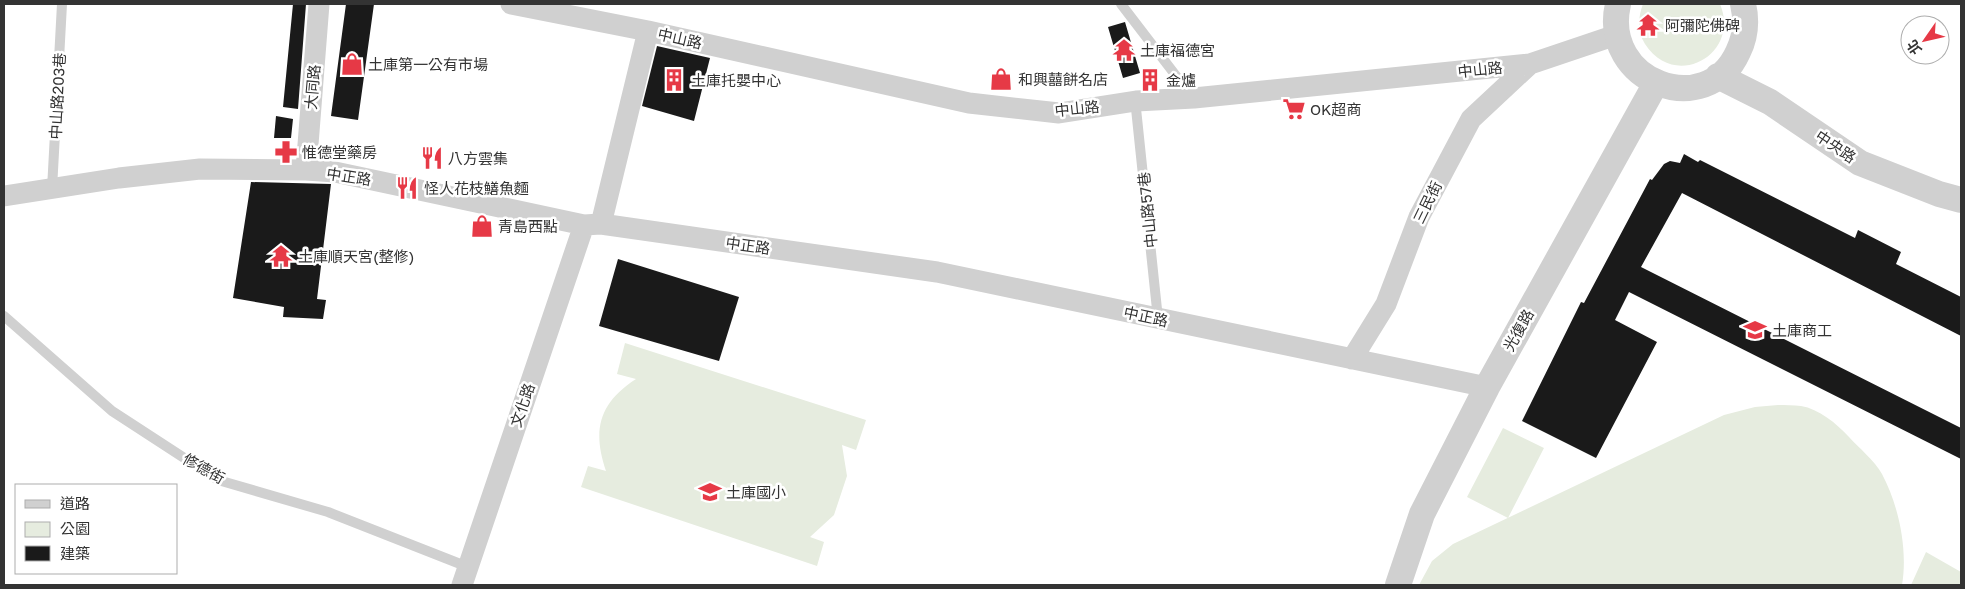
<svg xmlns="http://www.w3.org/2000/svg" width="1965" height="589" viewBox="0 0 1965 589" font-family="'Golos Text','Noto Sans TC',sans-serif">
	<style>
		.green { fill: #e6ecdf }
		.building { fill: #1a1a1a }
		.lines { fill: none; stroke-linecap: round; stroke-linejoin: round }
		.service { stroke: #d0d0d0; stroke-width: 10 }
		.minor { stroke: #d0d0d0; stroke-width: 21 }
		.tertiary { stroke: #d0d0d0; stroke-width: 26 }
		.labels { text-anchor: middle; dominant-baseline: central; stroke-width: 5; stroke-linejoin: round; paint-order: stroke }
		.poi-label { font-size: 15px; fill: #333; stroke: #fff; text-anchor: start }
		.street-label { font-size: 15px; fill: #333; stroke: #fff }
	</style>
	<rect width="100%" height="100%" fill="#fff"/>
	<path class="green" d="M 1643,4 L 1720,4 C 1741,54 1675,91 1645,44 C 1637,32 1638,17 1643,4 Z
		M 625,343 L 866,420 L 856,450 L 842,445 L 847,476 L 834,515 L 810,537 L 824,542 L 817,566 L 581,487 L 588,466 L 606,471 C 592,430 599,403 636,379 L 617,374 Z
		M 1778,405 C 1785,405 1794,405 1801,406 C 1819,409 1836,423 1849,437 C 1859,448 1874,460 1882,474 C 1899,506 1908,550 1902,585 L 1419,585 L 1432,561 L 1453,544 L 1724,415 L 1755,407 Z
		M 1503,428 L 1544,448 L 1508,518 L 1467,497 Z
		M 1926,552 L 1961,572 L 1961,585 L 1911,585 Z"/>
	<path class="building" d="M 293,4 L 306,4 L 298,109 L 283,107 Z
		M 346,4 L 374,4 L 358,120 L 331,116 Z
		M 1125,22 L 1140,73 L 1123,78 L 1108,27 Z
		M 657,46 L 710,58 L 694,121 L 642,106 Z
		M 276,116 L 293,119 L 291,138 L 274,138 Z
		M 1684,154 L 1698,162 L 1700,160 L 1855,238 L 1858,230 L 1901,252 L 1896,264 L 1961,297 L 1961,336 L 1682,193 L 1641,267 L 1961,428 L 1961,459 L 1629,292 L 1615,320 L 1657,342 L 1596,458 L 1522,421 L 1581,302 L 1584,303 L 1650,179 L 1652,180 L 1664,164 L 1670,161 L 1680,163 Z
		M 251,182 L 331,184 L 317,299 L 326,300 L 323,319 L 283,317 L 284,307 L 233,298 Z
		M 618,259 L 739,297 L 719,361 L 599,326 Z"/>
	<g class="lines">
		<path class="service" d="M 1121,4 L 1193,98
			M 1135,99 L 1158,319
			M 52,189 L 62,4
			M 4,316 L 112,411 L 218,480 L 328,512 L 468,567"/>
		<path class="minor" d="M 511,4 L 648,31 L 969,103 L 1059,113 L 1136,101 L 1194,98 L 1530,64 L 1616,35
			M 306,170 L 319,4
			M 4,196 L 119,178 L 200,169 L 306,170 L 335,172 L 584,225 L 601,224 L 937,272 L 1487,387
			M 601,224 L 648,31
			M 1352,359 L 1386,304 L 1419,217 L 1471,119 L 1530,64
			M 462,585 L 584,225"/>
		<path class="tertiary" d="M 1618,4 C 1600,83 1707,121 1738,52 C 1746,36 1747,21 1743,4
			M 1718,76 L 1770,102 L 1860,163 L 1939,194 L 1961,200
			M 1398,585 L 1422,514 L 1487,387 L 1656,83"/>
	</g>
	<defs>
		<symbol id="temple-bare" viewBox="-9 -9 18 18"><path d="M0-6L5-2H3V0L6.5 2.5H4V6H1.5V3h-3V6H-4V2.5H-6.5L-3 0V-2H-5Z" fill="#e63946" stroke="#fff" stroke-width="2.5" paint-order="stroke"/></symbol>
		<symbol id="shop-bare" viewBox="-9 -9 18 18"><path d="M-5-2.5h2.3a2.7 3.5 0 0 1 5.4 0H5L5.5 6h-11ZM-1.5-2.5h3a1.5 2.3 0 0 0-3 0Z" fill="#e63946" stroke="#fff" stroke-width="2.5" paint-order="stroke"/></symbol>
		<symbol id="building-bare" viewBox="-9 -9 18 18"><path d="M-4-6H4V6H1V3H-1V6H-4ZM-2.5-4.3h1.7v1.8h-1.7ZM.8-4.3h1.7v1.8H.8ZM-2.5-1h1.7V.8h-1.7ZM.8-1h1.7V.8H.8Z" fill="#e63946" stroke="#fff" stroke-width="2.5" paint-order="stroke"/></symbol>
		<symbol id="supermarket-bare" viewBox="-9 -9 18 18"><path d="M-6-5.5h2.5l.6 2H6L4.5 2H-2.5L-4.4-4H-6ZM-1.5 3.2a1.3 1.3 0 1 0 .1 0ZM3 3.2a1.3 1.3 0 1 0 .1 0Z" fill="#e63946" stroke="#fff" stroke-width="2.5" paint-order="stroke"/></symbol>
		<symbol id="pharmacy-bare" viewBox="-9 -9 18 18"><path d="M-2-6h4v4h4v4h-4v4h-4v-4h-4v-4h4Z" fill="#e63946" stroke="#fff" stroke-width="2.5" paint-order="stroke"/></symbol>
		<symbol id="restaurant-bare" viewBox="-9 -9 18 18"><path d="M-5-6h1v4h1v-4h1v4h1v-4h1v5L-1.5 .5V6h-2V.5L-5-1ZM5-6V6H3V1.5H1.5Q1.5-4 5-6Z" fill="#e63946" stroke="#fff" stroke-width="2.5" paint-order="stroke"/></symbol>
		<symbol id="school-bare" viewBox="-9 -9 18 18"><path d="M0-5L7-2L0 1L-7-2ZM-4 1L0 2.5L4 1V4Q0 6-4 4Z" fill="#e63946" stroke="#fff" stroke-width="2.5" paint-order="stroke"/></symbol>
	</defs>
	<g fill-rule="evenodd">
		<use href="#temple-bare" x="1632" y="9" width="32" height="32"/>
		<use href="#temple-bare" x="1108" y="34" width="32" height="32"/>
		<use href="#shop-bare" x="336" y="48" width="32" height="32"/>
		<use href="#shop-bare" x="985" y="63" width="32" height="32"/>
		<use href="#building-bare" x="658" y="64" width="32" height="32"/>
		<use href="#building-bare" x="1134" y="64" width="32" height="32"/>
		<use href="#supermarket-bare" x="1278" y="93" width="32" height="32"/>
		<use href="#pharmacy-bare" x="270" y="136" width="32" height="32"/>
		<use href="#restaurant-bare" x="416" y="142" width="32" height="32"/>
		<use href="#restaurant-bare" x="391" y="172" width="32" height="32"/>
		<use href="#shop-bare" x="466" y="210" width="32" height="32"/>
		<use href="#temple-bare" x="265" y="240" width="32" height="32"/>
		<use href="#school-bare" x="1739" y="314" width="32" height="32"/>
		<use href="#school-bare" x="694" y="476" width="32" height="32"/>
	</g>
	<g class="labels">
		<g class="poi-label">
			<text x="1665" y="25">阿彌陀佛碑</text>
			<text x="1140" y="50">土庫福德宮</text>
			<text x="368" y="64">土庫第一公有市場</text>
			<text x="1018" y="79">和興囍餅名店</text>
			<text x="691" y="80">土庫托嬰中心</text>
			<text x="1166" y="80">金爐</text>
			<text x="1310" y="109">OK超商</text>
			<text x="302" y="152">惟德堂藥房</text>
			<text x="448" y="158">八方雲集</text>
			<text x="424" y="188">怪人花枝鱔魚麵</text>
			<text x="498" y="226">青島西點</text>
			<text x="298" y="256">土庫順天宮(整修)</text>
			<text x="1772" y="330">土庫商工</text>
			<text x="726" y="492">土庫國小</text>
		</g>
		<g class="street-label">
			<text transform="translate(680 38) rotate(13)">中山路</text>
			<text transform="translate(1480 69) rotate(-6)">中山路</text>
			<text transform="translate(312 87) rotate(-85)">大同路</text>
			<text transform="translate(57 96) rotate(-87)">中山路203巷</text>
			<text transform="translate(1077 108) rotate(-6)">中山路</text>
			<text transform="translate(1836 146) rotate(34)">中央路</text>
			<text transform="translate(349 176) rotate(9)">中正路</text>
			<text transform="translate(1427 202) rotate(-64)">三民街</text>
			<text transform="translate(1147 210) rotate(-96)">中山路57巷</text>
			<text transform="translate(748 245) rotate(8)">中正路</text>
			<text transform="translate(1146 316) rotate(12)">中正路</text>
			<text transform="translate(1518 330) rotate(-61)">光復路</text>
			<text transform="translate(522 405) rotate(-71)">文化路</text>
			<text transform="translate(204 468) rotate(29)">修德街</text>
		</g>
	</g>
	<rect width="1965" height="589" fill="none" stroke="#333333" stroke-width="10"/>
	<rect x="15" y="484" width="162" height="90" fill="#ffffff" stroke="#adadad"/>
	<rect x="25" y="500" width="25" height="8" fill="#d0d0d0" stroke="#adadad"/>
	<text x="60" y="509" font-size="15" fill="#333333">道路</text>
	<rect x="25" y="522" width="25" height="15" fill="#e6ecdf" stroke="#adadad"/>
	<text x="60" y="534" font-size="15" fill="#333333">公園</text>
	<rect x="25" y="546" width="25" height="15" fill="#1a1a1a" stroke="#adadad"/>
	<text x="60" y="559" font-size="15" fill="#333333">建築</text>
	<g transform="translate(1925 40) rotate(236)"><circle r="24" fill="#ffffff" stroke="#adadad"/>
	<path d="M0-4L9 19L0 12L-9 19Z" fill="#e63946"/>
	<text y="-8" font-size="14" font-weight="bold" text-anchor="middle" fill="#333333">北</text>
	</g>
</svg>
